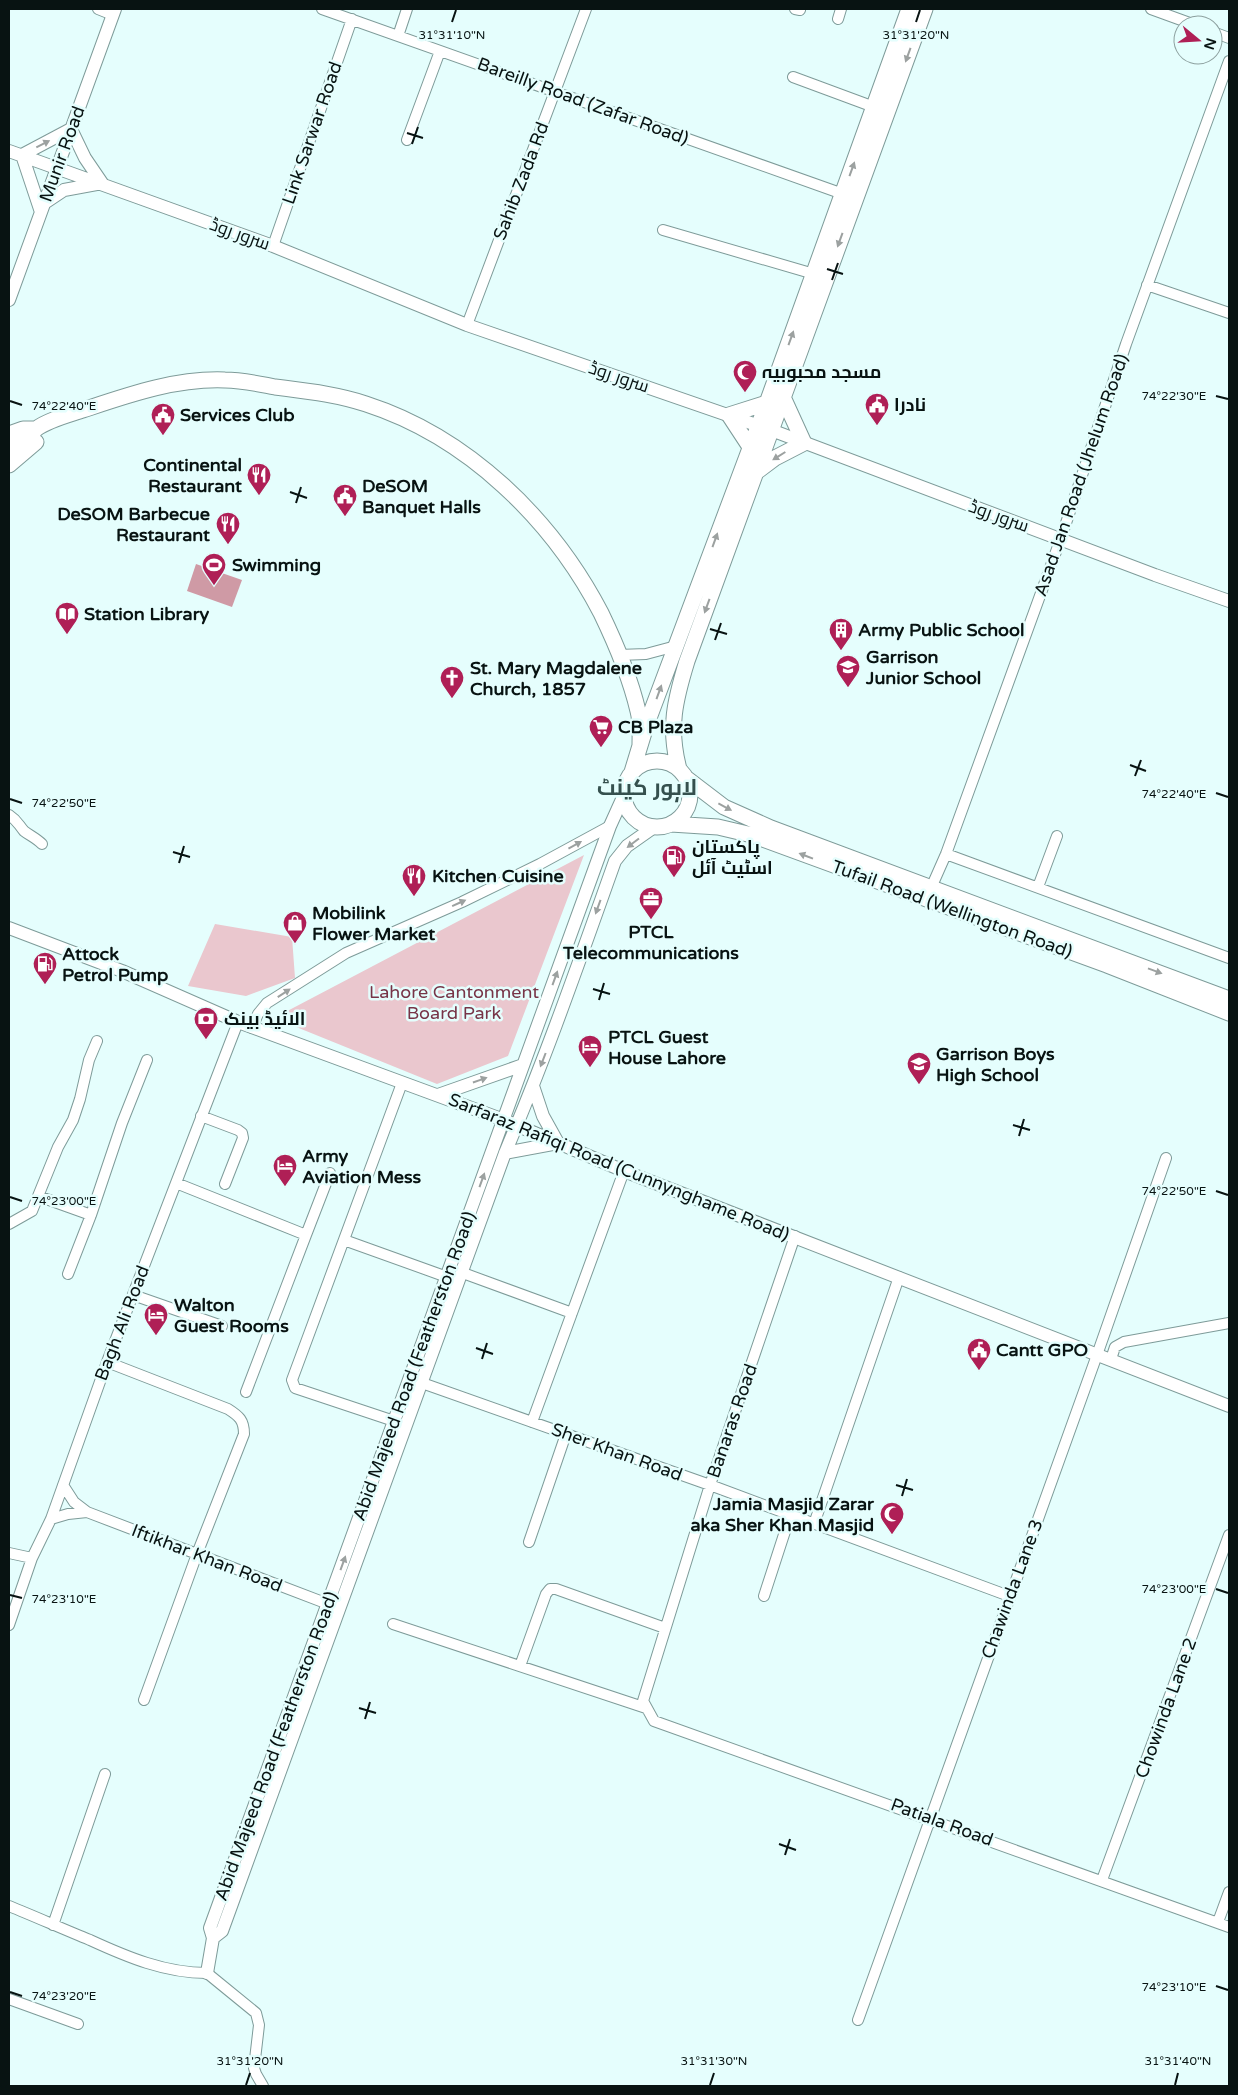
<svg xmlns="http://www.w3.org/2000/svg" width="1238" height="2095" viewBox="0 0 1238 2095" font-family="'Varela Round',Cairo,sans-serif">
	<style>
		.green { fill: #eac7ce }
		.water { fill: #cf9aa5 }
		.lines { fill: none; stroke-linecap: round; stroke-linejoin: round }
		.minor-casing { stroke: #7e9b99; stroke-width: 12 }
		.tertiary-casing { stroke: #7e9b99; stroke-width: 14 }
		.secondary-casing { stroke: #7e9b99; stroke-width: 17 }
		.minor { stroke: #fff; stroke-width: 10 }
		.tertiary { stroke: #fff; stroke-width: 12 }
		.secondary { stroke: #fff; stroke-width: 15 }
		.oneway { fill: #9ca1a0 }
		.ticks { fill: none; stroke: #081312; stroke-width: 2 }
		.labels { text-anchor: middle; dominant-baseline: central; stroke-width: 5; stroke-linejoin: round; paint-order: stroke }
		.street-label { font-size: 18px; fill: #081312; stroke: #e5fefd }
		.poi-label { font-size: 18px; font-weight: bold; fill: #081312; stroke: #e5fefd; text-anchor: start }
		.park-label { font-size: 18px; fill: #773447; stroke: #e5fefd }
		.district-label { font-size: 22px; font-weight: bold; fill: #35504e; stroke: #e5fefd }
		.ticks-label { font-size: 12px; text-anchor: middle; fill: #081312; stroke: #e5fefd; stroke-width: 5; stroke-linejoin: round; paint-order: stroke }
	</style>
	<rect width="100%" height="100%" fill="#e5fefd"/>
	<path class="green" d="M 584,855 L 508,1056 L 437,1084 L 274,1018 Z
		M 215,924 L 292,937 L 295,978 L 246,996 L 188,986 Z"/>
	<path class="water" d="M 196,564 L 242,580 L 232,607 L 187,591 Z"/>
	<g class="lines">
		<defs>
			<path id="minor" d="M 98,9 L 113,15
				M 322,9 L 843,194
				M 795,9 L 800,10
				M 1151,9 L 1195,25
				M 838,19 L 841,9
				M 1213,32 L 1229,38
				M 398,36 L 407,9
				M 793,77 L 874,107
				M 407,140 L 440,51
				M 663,230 L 814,274
				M 273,246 L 352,19
				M 1147,285 L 1229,313
				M 467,325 L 586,9
				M 619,655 L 646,654 L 676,646
				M 9,815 C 18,821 18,824 24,831 C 29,835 36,838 42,844
				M 946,854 L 1229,958
				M 1038,887 L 1057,836
				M 931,888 L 946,854 L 1061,538 L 1126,344 L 1229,61
				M 252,1028 L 258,1014 L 267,1003 L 346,953 L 462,902 L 540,864 L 610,826
				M 201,1116 L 238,1130 L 242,1133 L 243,1138 L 225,1184
				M 176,1183 L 306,1235 L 246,1392
				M 38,1196 L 91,1215 L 122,1123 L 147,1060
				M 9,1224 L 32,1211 L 58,1147 L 73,1120 L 80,1099 L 89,1060 L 97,1041
				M 306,1235 L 330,1173
				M 795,1236 L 710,1485 L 643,1701 L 654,1721 L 1229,1927
				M 344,1240 L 447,1277
				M 463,1273 L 572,1313
				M 68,1274 L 91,1215
				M 133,1295 L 222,1326
				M 1111,1359 L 1115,1347 L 1124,1342 L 1229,1323
				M 107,1362 L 228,1409 C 239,1416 244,1420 244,1434 L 197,1554 L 144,1700
				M 422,1383 L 710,1485 L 1009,1596
				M 394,1421 L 295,1388 L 292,1380 L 402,1083
				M 532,1422 L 624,1171
				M 63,1485 L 74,1502 L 87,1512 L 328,1604
				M 51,1519 L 68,1514 L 87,1512
				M 814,1524 L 899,1277
				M 529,1542 L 566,1434
				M 9,1553 L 32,1558
				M 764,1596 L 790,1516
				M 393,1624 L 646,1708
				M 9,1625 L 32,1558 L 51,1519 L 107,1362 L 238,1022
				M 520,1666 L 546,1594 L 550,1589 L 556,1589 L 665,1628
				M 1102,1880 L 1229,1535
				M 9,1906 C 36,1917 63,1929 90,1940 C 127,1957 165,1973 207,1973 L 256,2013 L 259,2025 L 254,2068 L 256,2074 L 263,2086
				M 1218,1922 L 1229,1892
				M 53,1925 L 105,1774
				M 9,1999 L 78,2024
				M 858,2020 L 1097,1355 L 1166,1158"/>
			<path id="tertiary" d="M 9,151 L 273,246 L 467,325 L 771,430 L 1155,575 L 1229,601
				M 41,212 L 22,155 L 71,129 L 85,158 L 102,183 L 64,190 L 43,204
				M 9,300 L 115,9
				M 9,928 L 122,971 L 238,1022 L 504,1120 L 624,1171 L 1229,1406
				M 438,1095 L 523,1065
				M 505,1153 L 558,1143 L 543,1116 L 533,1086
				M 213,1938 L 222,1931 L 505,1153 C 546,1057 580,959 615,861 L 627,846 L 654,827
				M 207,1973 L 213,1938 L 210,1928 L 610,826 L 624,795"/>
			<path id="secondary" d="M 9,434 L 23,429 L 36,429
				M 750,447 L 729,415 L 767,403
				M 9,448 C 16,444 24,441 30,436 C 33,434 34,431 36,429 C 48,420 68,415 83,410 C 128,395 176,378 225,380 C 242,380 259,384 275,387 C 306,391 336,394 366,404 C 468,437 552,519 601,613 C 615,642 631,681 638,711 C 641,722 640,734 640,745
				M 9,465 L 36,442
				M 755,473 L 775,458 L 804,443 L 783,397
				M624 794a33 33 0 1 1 66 0a33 33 0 1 1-66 0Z
				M 679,769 C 668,728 675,700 687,661 L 925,9
				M 632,772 L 646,726 L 767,403 L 909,9
				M 686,778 L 724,807 L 771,828 L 1229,999
				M 671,824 L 718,827 L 752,835 L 1107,965 L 1229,1013"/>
		</defs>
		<use href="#minor" class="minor-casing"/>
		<use href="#tertiary" class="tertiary-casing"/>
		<use href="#secondary" class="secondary-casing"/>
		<use href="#minor" class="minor"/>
		<use href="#tertiary" class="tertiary"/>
		<use href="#secondary" class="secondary"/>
	</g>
	<defs><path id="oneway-solid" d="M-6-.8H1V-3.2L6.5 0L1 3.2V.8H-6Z" transform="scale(1.25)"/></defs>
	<g class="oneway">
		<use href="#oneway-solid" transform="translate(908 55) rotate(110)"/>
		<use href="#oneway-solid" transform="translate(43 144) rotate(-27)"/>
		<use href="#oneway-solid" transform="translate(852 169) rotate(-70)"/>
		<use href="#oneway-solid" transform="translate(840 240) rotate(110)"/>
		<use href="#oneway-solid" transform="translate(791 338) rotate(-70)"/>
		<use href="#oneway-solid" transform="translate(779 456) rotate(148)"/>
		<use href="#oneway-solid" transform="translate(715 540) rotate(-70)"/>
		<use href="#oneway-solid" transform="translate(707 606) rotate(110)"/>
		<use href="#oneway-solid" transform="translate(659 692) rotate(-70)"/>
		<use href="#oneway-solid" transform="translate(725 807) rotate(28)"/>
		<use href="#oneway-solid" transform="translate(633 843) rotate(143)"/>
		<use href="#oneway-solid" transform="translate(575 845) rotate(-29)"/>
		<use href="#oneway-solid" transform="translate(806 856) rotate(-159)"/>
		<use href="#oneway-solid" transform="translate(459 903) rotate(-24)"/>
		<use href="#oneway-solid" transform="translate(598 907) rotate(110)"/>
		<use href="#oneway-solid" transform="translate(1155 971) rotate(20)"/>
		<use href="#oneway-solid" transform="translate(555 978) rotate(-70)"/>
		<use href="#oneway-solid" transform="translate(284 993) rotate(-33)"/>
		<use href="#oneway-solid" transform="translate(543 1060) rotate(111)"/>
		<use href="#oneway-solid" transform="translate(480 1080) rotate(-19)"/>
		<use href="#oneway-solid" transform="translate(482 1180) rotate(-70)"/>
		<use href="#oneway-solid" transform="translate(343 1563) rotate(-70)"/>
	</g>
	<path class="ticks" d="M 452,22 L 456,10M 916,22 L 920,10M 407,133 L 423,138M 412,144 L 418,127M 827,269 L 843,274M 832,280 L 838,263M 1216,396 L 1228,399M 10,401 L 22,405M 290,492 L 307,498M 296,503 L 301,487M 710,629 L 727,634M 715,640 L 721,623M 1130,765 L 1146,771M 1135,776 L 1141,760M 1216,793 L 1228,797M 10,799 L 22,803M 173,852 L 190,857M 179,863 L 184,846M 593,989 L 610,994M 599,1000 L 604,983M 1013,1125 L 1030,1130M 1019,1136 L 1024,1119M 1216,1191 L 1228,1195M 10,1197 L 22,1201M 476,1348 L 493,1354M 482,1359 L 487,1343M 896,1485 L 913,1490M 902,1496 L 907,1479M 1216,1589 L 1228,1593M 10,1595 L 22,1598M 359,1708 L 376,1713M 365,1719 L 370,1702M 779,1844 L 796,1850M 785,1855 L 790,1839M 1216,1986 L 1228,1990M 10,1992 L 22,1996M 246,2085 L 250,2073M 710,2085 L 714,2073M 1175,2085 L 1178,2073"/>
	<defs>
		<symbol id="mosque-pin" viewBox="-11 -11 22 30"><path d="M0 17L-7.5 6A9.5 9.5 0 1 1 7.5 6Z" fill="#af1f56" stroke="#e5fefd"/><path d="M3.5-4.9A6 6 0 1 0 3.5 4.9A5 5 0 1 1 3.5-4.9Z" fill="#fff"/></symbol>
		<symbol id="civic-pin" viewBox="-11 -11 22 30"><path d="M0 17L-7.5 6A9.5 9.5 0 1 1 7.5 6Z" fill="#af1f56" stroke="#e5fefd"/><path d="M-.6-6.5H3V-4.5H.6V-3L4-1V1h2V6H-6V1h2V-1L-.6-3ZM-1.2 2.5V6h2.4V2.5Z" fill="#fff"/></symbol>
		<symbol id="restaurant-pin" viewBox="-11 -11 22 30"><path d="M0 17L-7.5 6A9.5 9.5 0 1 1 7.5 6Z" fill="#af1f56" stroke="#e5fefd"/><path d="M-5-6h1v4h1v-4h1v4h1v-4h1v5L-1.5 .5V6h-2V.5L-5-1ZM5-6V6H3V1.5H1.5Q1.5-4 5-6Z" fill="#fff"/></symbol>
		<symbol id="stadium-pin" viewBox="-11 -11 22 30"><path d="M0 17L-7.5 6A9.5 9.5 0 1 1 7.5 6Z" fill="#af1f56" stroke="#e5fefd"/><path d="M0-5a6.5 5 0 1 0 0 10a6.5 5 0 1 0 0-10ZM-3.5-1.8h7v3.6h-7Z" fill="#fff"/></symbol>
		<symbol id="library-pin" viewBox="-11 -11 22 30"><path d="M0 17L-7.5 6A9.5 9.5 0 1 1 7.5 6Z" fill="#af1f56" stroke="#e5fefd"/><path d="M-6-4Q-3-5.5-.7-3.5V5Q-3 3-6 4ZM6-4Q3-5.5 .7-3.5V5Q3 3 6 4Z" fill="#fff"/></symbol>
		<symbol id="building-pin" viewBox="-11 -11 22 30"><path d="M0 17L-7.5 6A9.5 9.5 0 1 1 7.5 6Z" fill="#af1f56" stroke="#e5fefd"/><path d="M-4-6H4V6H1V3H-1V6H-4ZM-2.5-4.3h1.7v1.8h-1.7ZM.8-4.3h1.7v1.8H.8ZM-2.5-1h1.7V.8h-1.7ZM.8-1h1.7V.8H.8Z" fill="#fff"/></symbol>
		<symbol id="school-pin" viewBox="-11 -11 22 30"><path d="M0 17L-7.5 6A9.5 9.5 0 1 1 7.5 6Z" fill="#af1f56" stroke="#e5fefd"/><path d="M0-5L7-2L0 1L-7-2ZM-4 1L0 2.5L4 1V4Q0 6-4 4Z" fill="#fff"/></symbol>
		<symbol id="church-pin" viewBox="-11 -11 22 30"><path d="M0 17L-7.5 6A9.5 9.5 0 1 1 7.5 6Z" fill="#af1f56" stroke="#e5fefd"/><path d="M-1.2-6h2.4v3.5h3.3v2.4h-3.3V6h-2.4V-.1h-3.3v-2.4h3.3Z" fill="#fff"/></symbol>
		<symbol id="supermarket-pin" viewBox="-11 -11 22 30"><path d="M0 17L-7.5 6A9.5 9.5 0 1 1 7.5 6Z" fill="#af1f56" stroke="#e5fefd"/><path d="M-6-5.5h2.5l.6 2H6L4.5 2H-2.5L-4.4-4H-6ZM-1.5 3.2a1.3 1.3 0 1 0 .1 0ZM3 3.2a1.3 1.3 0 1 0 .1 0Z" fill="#fff"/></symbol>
		<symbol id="fuel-pin" viewBox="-11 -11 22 30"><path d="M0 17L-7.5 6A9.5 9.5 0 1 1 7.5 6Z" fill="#af1f56" stroke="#e5fefd"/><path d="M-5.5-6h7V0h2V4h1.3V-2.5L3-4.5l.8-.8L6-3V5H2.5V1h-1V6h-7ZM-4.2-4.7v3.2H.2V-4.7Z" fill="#fff"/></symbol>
		<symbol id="office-pin" viewBox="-11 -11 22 30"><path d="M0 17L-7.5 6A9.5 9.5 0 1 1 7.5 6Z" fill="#af1f56" stroke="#e5fefd"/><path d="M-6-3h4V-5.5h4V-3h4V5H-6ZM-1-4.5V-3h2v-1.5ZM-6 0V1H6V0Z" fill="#fff"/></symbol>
		<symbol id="shop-pin" viewBox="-11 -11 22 30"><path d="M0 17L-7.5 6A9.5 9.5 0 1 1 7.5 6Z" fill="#af1f56" stroke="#e5fefd"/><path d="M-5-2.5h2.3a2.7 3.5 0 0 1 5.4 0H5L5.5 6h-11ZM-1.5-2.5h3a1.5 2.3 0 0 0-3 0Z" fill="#fff"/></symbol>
		<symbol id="bank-pin" viewBox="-11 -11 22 30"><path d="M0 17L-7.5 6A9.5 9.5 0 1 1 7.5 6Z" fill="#af1f56" stroke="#e5fefd"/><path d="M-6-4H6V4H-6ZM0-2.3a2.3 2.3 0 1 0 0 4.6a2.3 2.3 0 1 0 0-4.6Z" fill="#fff"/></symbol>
		<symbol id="hotel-pin" viewBox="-11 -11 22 30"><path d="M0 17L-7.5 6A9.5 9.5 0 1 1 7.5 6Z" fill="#af1f56" stroke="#e5fefd"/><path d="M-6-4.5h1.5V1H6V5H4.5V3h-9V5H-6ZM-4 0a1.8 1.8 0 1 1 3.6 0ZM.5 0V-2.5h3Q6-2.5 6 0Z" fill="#fff"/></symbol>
	</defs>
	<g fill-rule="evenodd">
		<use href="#mosque-pin" x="731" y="358" width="28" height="38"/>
		<use href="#civic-pin" x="863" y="391" width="28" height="38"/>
		<use href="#civic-pin" x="149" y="401" width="28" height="38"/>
		<use href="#restaurant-pin" x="245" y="461" width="28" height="38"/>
		<use href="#civic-pin" x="331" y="482" width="28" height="38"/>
		<use href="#restaurant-pin" x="214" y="510" width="28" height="38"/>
		<use href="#stadium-pin" x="200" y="551" width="28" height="38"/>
		<use href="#library-pin" x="53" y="600" width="28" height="38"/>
		<use href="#building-pin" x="827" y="616" width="28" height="38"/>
		<use href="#school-pin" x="834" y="653" width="28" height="38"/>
		<use href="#church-pin" x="438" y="664" width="28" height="38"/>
		<use href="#supermarket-pin" x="587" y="713" width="28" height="38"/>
		<use href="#fuel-pin" x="660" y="843" width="28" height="38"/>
		<use href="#restaurant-pin" x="400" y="862" width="28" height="38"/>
		<use href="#office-pin" x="637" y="885" width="28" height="38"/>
		<use href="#shop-pin" x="281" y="909" width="28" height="38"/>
		<use href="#fuel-pin" x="31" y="950" width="28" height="38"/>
		<use href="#bank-pin" x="192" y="1005" width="28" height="38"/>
		<use href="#hotel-pin" x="576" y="1033" width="28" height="38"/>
		<use href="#school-pin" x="905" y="1050" width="28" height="38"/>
		<use href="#hotel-pin" x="271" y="1152" width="28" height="38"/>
		<use href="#hotel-pin" x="142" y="1301" width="28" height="38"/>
		<use href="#civic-pin" x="965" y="1336" width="28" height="38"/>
		<use href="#mosque-pin" x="878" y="1500" width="28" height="38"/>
	</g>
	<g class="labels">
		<g class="street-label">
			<text transform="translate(583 101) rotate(20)">Bareilly Road (Zafar Road)</text>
			<text transform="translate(312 133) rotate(-71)">Link Sarwar Road</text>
			<text transform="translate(62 154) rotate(-70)">Munir Road</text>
			<text transform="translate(521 181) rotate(-69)">Sahib Zada Rd</text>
			<text transform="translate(240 234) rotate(20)">سرور روڈ</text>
			<text transform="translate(619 377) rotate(19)">سرور روڈ</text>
			<text transform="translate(1081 475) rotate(-71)">Asad Jan Road (Jhelum Road)</text>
			<text transform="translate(999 516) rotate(20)">سرور روڈ</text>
			<text transform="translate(952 909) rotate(20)">Tufail Road (Wellington Road)</text>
			<text transform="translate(619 1167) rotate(22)">Sarfaraz Rafiqi Road (Cunnynghame Road)</text>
			<text transform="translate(122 1323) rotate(-69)">Bagh Ali Road</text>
			<text transform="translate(414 1366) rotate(-70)">Abid Majeed Road (Featherston Road)</text>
			<text transform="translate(732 1421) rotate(-71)">Banaras Road</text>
			<text transform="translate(617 1452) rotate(20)">Sher Khan Road</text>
			<text transform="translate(207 1558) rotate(21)">Iftikhar Khan Road</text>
			<text transform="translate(1012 1589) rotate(-70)">Chawinda Lane 3</text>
			<text transform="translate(1166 1708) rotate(-70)">Chowinda Lane 2</text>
			<text transform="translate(276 1746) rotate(-70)">Abid Majeed Road (Featherston Road)</text>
			<text transform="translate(942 1822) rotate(20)">Patiala Road</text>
		</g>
		<g class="poi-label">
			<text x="762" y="372">مسجد محبوبیہ</text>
			<text x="894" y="405">نادرا</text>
			<text x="180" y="415">Services Club</text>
			<text x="242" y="465" text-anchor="end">Continental<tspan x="242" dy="21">Restaurant</tspan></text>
			<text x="362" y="486">DeSOM<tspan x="362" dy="21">Banquet Halls</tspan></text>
			<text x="210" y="514" text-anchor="end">DeSOM Barbecue<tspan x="210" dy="21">Restaurant</tspan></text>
			<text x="232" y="565">Swimming</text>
			<text x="84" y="614">Station Library</text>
			<text x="858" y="630">Army Public School</text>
			<text x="866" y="657">Garrison<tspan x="866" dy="21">Junior School</tspan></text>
			<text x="470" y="668">St. Mary Magdalene<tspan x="470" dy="21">Church, 1857</tspan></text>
			<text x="618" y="727">CB Plaza</text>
			<text x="692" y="847">پاکستان<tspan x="692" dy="21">اسٹیٹ آئل</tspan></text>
			<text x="432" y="876">Kitchen Cuisine</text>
			<text x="312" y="913">Mobilink<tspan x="312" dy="21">Flower Market</tspan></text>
			<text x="651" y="932" text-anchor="middle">PTCL<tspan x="651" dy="21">Telecommunications</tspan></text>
			<text x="62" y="954">Attock<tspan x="62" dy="21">Petrol Pump</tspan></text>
			<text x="224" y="1019">الائیڈ بینک</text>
			<text x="608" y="1037">PTCL Guest<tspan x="608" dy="21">House Lahore</tspan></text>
			<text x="936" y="1054">Garrison Boys<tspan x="936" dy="21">High School</tspan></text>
			<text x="302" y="1156">Army<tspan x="302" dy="21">Aviation Mess</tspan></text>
			<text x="174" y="1305">Walton<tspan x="174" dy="21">Guest Rooms</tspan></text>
			<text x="996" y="1350">Cantt GPO</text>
			<text x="874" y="1504" text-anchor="end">Jamia Masjid Zarar<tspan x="874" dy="21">aka Sher Khan Masjid</tspan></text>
		</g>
		<g class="park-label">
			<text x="454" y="992">Lahore Cantonment<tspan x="454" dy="21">Board Park</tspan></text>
		</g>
		<g class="district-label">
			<text x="647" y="788">لاہور کینٹ</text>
		</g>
	</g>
	<g class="ticks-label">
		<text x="452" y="39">31°31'10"N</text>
		<text x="916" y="39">31°31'20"N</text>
		<text x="1174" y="400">74°22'30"E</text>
		<text x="64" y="410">74°22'40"E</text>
		<text x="1174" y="798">74°22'40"E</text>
		<text x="64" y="807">74°22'50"E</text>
		<text x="1174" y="1195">74°22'50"E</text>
		<text x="64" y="1205">74°23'00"E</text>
		<text x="1174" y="1593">74°23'00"E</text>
		<text x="64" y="1603">74°23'10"E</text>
		<text x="1174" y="1991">74°23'10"E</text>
		<text x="64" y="2000">74°23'20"E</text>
		<text x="250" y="2065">31°31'20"N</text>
		<text x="714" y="2065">31°31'30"N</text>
		<text x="1178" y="2065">31°31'40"N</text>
	</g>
	<rect width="1238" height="2095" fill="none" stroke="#081312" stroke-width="20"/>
	<g transform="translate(1198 40) rotate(108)"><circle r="24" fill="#e5fefd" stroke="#8da09f"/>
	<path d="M0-4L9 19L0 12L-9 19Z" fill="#af1f56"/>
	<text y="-8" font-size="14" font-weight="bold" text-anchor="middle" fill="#081312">N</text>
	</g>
</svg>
